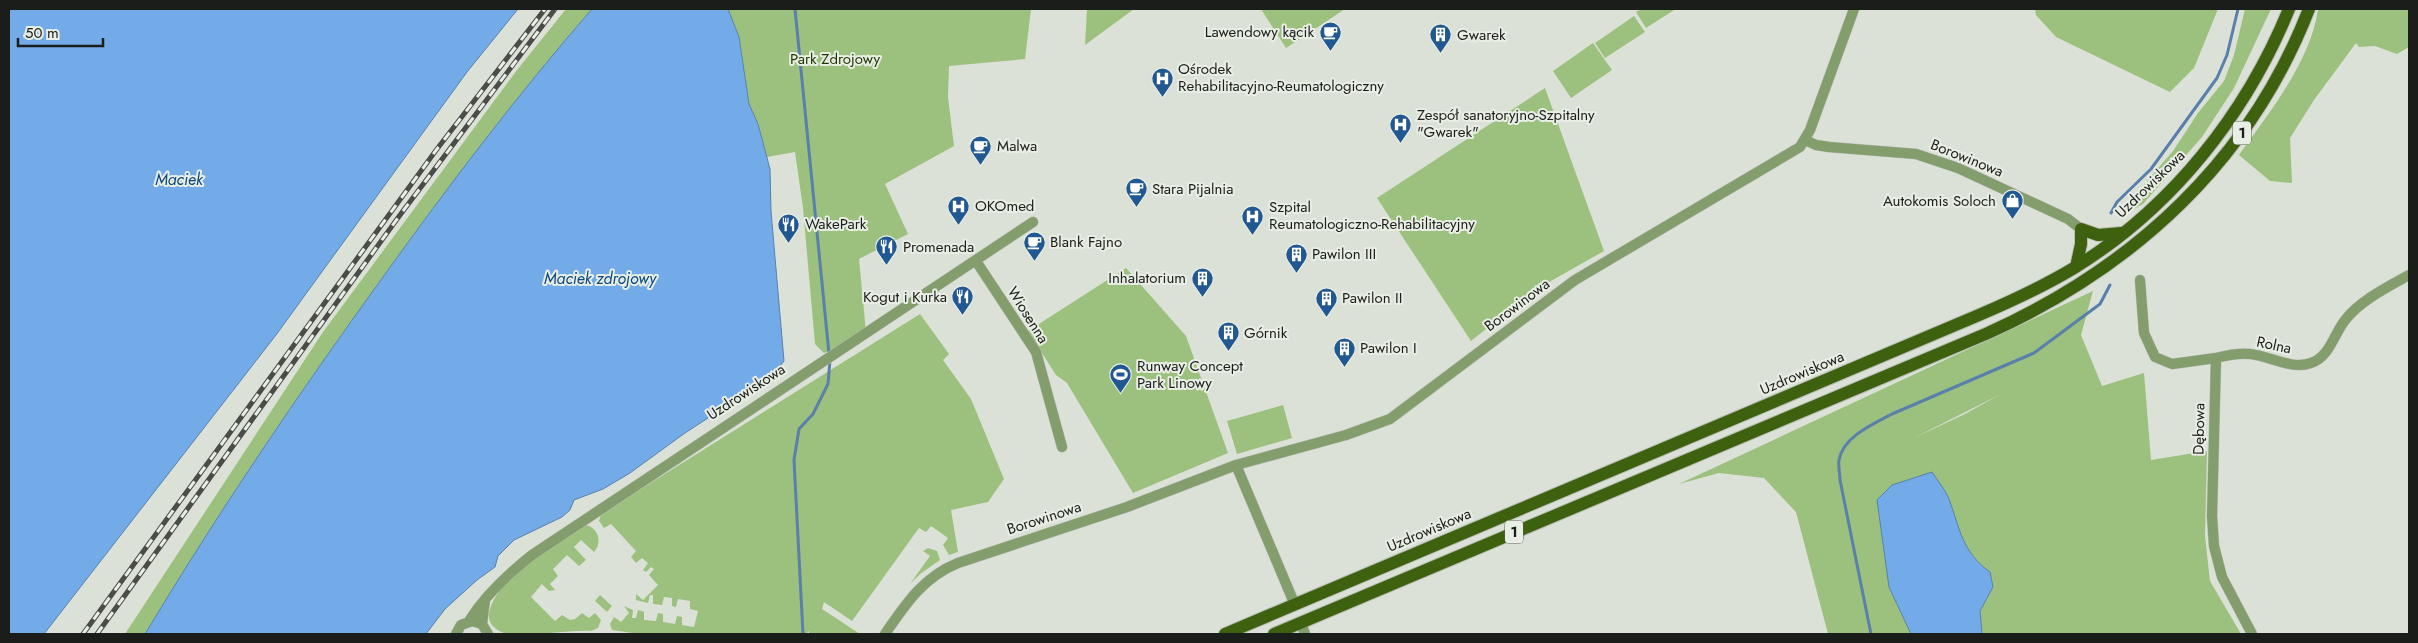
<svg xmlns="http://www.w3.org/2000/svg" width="2418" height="643" viewBox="0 0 2418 643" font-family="Jost,sans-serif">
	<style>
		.green { fill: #9cc07d; fill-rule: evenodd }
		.water { fill: #73abe9; stroke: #5980ab }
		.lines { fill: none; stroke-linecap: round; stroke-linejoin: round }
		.stream { stroke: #5980ab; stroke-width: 3 }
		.minor-casing { stroke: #b9beb6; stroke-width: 11 }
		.primary-casing { stroke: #b9beb6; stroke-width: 14 }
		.minor { stroke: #839d6c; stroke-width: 10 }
		.primary { stroke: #3d610e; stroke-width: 12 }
		.rail-casing { stroke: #4a4c48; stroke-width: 5 }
		.rail { stroke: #e9eee5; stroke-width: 3; stroke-dasharray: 9; stroke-linecap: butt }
		.labels { text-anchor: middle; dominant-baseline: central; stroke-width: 4; stroke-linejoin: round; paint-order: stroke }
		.shield { fill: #e9eee5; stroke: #595c57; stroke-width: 1 }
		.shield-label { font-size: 14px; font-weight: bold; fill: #1b1d1a }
		.poi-label { font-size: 15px; fill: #1b1d1a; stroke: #e9eee5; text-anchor: start }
		.park-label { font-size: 15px; fill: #1e3600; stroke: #e9eee5 }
		.street-label { font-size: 15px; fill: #1b1d1a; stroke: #e9eee5 }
		.water-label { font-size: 16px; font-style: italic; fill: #0c4880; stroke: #e9eee5 }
	</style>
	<rect width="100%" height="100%" fill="#dce1d8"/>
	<path class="green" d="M 566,9 L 592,9 C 518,94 449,185 383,277 C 299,393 219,511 145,634 L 125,634 L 323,332 L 517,70 Z
		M 728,9 L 1031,9 L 1025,59 L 949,66 L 948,97 L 954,146 L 885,184 L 908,234 L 859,259 L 866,332 L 842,346 L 824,353 L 815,344 L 803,208 L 795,152 L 767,157 L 758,124 L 749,104 L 739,37 Z
		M 1087,9 L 1134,9 L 1085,45 Z
		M 1261,9 L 1345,9 L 1286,48 Z
		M 1641,9 L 1673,9 L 1674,10 L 1646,28 L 1636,12 Z
		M 2035,9 L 2218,9 L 2194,68 L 2170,92 L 2056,37 L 2036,15 Z
		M 2245,9 L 2271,9 L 2234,88 L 2202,137 L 2143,204 L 2127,213 L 2122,210 L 2173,151 L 2198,113 L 2224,81 L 2234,55 Z
		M 2318,9 L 2409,9 L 2409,47 L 2397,54 L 2375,46 L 2359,47 L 2356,43 L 2314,100 L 2290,138 L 2292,183 L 2270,181 L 2239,155 C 2269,113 2311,61 2318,9 Z
		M 1634,16 L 1645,32 L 1605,58 L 1595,43 Z
		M 1593,43 L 1612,70 L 1571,98 L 1553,71 Z
		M 1545,88 L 1604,251 L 1535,290 L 1471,341 L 1377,198 Z
		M 1126,268 L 1186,336 L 1228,453 L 1133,493 L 1067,383 L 1056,375 L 1028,331 Z
		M 2093,291 L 2081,335 L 2102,386 L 2144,373 L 2151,460 L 2207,451 L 2205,536 L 2210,581 L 2241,634 L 1982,634 L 1980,611 L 1993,587 L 1990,573 C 1962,552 1958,527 1948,496 L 1889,587 L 1911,634 L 1828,634 L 1796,512 L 1764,478 L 1719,473 L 1679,484 ZM 2001,394 L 1965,414 L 1914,438 Z
		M 920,314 L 949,354 L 943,360 L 971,399 L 1004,479 L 988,502 L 951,510 L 958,552 L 949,555 L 943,545 L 948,538 L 931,526 L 926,532 L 919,528 L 852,621 L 824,602 L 822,609 L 860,634 L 809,634 L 809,631 L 806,634 L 640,634 L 612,630 L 610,624 L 614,617 L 621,622 L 629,613 L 624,606 L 633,610 L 632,618 L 636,618 L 638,610 L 644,612 L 644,620 L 656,621 L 658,613 L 663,614 L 663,622 L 675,624 L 677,616 L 682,617 L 682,625 L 694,627 L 698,611 L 690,609 L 690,601 L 678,599 L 676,607 L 672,606 L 672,598 L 664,597 L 662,605 L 653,604 L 653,595 L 650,595 L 648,603 L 636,600 L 636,594 L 643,600 L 658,585 L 649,575 L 654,569 L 651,567 L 646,572 L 643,570 L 648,563 L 642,558 L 636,563 L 631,557 L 636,551 L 611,524 L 604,528 L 599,521 L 601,514 Z
		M 1283,405 L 1292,438 L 1237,454 L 1227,421 Z
		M 584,525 C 598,526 603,542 594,552 L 581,540 L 574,547 L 586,560 L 579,566 L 567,555 L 553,569 L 558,576 L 550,584 L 555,590 L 549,591 L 542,584 L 531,597 L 555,621 L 562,615 L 570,620 L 575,619 L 582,613 L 589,618 L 595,613 L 601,620 L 598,628 L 591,631 C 568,629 522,639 504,633 C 495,630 488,624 489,614 C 494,578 556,543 584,525 Z
		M 928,548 L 937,551 L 940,560 L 920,574 L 910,584 L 930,556 L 923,551 Z
		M 600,595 L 612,606 L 607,612 L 595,601 Z"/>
	<path class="water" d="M 9,9 L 518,9 L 467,72 L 276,335 L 44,634 L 9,634 Z
		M 592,9 L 728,9 L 739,37 L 749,104 L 758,124 L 770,169 L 771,211 L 784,361 L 771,377 L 685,433 L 630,473 L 603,489 L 574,500 L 570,510 L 562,517 L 514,540 L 498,556 L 495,567 L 477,580 L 445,609 L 426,634 L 145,634 C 219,511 299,393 383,277 C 449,185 518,94 592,9 Z
		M 1932,472 C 1937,480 1945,489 1949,499 C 1960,529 1962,552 1990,572 L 1993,587 L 1980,611 L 1982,634 L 1911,634 L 1889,587 L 1877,500 L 1892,485 Z"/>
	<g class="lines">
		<path class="stream" d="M 795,9 L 829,354
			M 2111,213 L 2117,202 L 2151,169 L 2217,78 L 2227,55 L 2238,9
			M 803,634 L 794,460 L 799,429 L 813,414 L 828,384 L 830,360
			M 1871,634 L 1840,480 C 1840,474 1838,466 1839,460 C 1843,437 1873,424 1892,414 L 2034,353 L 2100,304 L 2110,285"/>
		<defs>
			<path id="minor" d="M 1805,140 L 1816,145 L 1829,147 L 1916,154 L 1958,168 L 2068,219 L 2081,229
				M 976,261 L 1036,352 L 1062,447
				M 2140,280 L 2144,333 L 2155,357 L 2172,364 L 2216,358 L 2212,516 L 2214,546 L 2222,577 L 2252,634
				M 2216,358 C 2228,355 2238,353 2250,354 C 2270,356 2291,370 2311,363 C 2330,357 2334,333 2346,319 C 2361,300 2388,287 2409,275
				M 1236,465 L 1295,605
				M 469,621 C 485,595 508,574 532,555 L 1033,222
				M 1301,623 L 1305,634
				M 482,624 L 485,600
				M 456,634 L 461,625 L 472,621 L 482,624 L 488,634
				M 885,634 C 905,605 923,577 958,563 L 1127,507 L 1236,465 L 1346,435 L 1390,419 L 1575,280 L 1800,147 L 1810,130 L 1854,9"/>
			<path id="primary" d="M 2076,267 L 2081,244 L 2081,229 L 2098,235 L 2121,233
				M 1225,634 L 1979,315 C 2012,301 2044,286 2074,268 C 2172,208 2246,114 2289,9
				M 1274,634 L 1988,333 C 2134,267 2250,161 2309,9"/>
		</defs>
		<use href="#minor" class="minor-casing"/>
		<use href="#primary" class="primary-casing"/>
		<use href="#minor" class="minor"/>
		<use href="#primary" class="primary"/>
		<defs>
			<path id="rail" d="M 83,634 L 437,149 L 545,9
				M 97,634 L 400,215 L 555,9"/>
		</defs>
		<use href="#rail" class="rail-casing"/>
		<use href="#rail" class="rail"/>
	</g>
	<defs>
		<symbol id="cafe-pin" viewBox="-11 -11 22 30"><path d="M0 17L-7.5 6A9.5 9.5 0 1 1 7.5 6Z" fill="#225891" stroke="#e9eee5"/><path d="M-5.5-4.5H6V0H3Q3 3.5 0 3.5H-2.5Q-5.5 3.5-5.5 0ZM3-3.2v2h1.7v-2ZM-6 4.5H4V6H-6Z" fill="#fff"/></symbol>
		<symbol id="building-pin" viewBox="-11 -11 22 30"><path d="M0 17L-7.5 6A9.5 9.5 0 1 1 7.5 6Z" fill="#225891" stroke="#e9eee5"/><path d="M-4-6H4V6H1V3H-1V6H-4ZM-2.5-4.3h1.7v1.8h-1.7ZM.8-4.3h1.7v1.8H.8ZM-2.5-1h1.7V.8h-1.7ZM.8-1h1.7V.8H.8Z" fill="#fff"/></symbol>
		<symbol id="hospital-pin" viewBox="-11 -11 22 30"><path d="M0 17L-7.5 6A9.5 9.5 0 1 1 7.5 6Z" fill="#225891" stroke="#e9eee5"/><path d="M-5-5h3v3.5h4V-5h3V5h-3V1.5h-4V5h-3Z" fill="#fff"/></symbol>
		<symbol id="shop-pin" viewBox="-11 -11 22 30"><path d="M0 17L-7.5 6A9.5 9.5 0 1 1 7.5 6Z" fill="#225891" stroke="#e9eee5"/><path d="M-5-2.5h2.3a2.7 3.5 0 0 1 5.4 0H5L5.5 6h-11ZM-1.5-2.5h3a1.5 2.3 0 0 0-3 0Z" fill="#fff"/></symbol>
		<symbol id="restaurant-pin" viewBox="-11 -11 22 30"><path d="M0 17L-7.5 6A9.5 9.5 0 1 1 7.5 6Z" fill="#225891" stroke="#e9eee5"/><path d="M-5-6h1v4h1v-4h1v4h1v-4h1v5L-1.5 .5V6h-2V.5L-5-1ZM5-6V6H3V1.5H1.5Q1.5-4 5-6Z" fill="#fff"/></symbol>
		<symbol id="stadium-pin" viewBox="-11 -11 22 30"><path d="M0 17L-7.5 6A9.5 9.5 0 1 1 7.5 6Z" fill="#225891" stroke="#e9eee5"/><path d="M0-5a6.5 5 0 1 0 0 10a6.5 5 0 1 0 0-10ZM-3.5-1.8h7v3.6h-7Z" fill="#fff"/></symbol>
	</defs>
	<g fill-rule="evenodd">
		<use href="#cafe-pin" x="1318" y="20" width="25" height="34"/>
		<use href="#building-pin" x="1428" y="22" width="25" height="34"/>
		<use href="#hospital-pin" x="1150" y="66" width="25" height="34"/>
		<use href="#hospital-pin" x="1388" y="112" width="25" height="34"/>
		<use href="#cafe-pin" x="968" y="134" width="25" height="34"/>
		<use href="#cafe-pin" x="1124" y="176" width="25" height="34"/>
		<use href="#shop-pin" x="2000" y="188" width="25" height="34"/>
		<use href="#hospital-pin" x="946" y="194" width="25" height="34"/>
		<use href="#hospital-pin" x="1240" y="204" width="25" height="34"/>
		<use href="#restaurant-pin" x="776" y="212" width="25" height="34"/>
		<use href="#cafe-pin" x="1022" y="230" width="25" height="34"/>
		<use href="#restaurant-pin" x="874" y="234" width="25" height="34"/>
		<use href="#building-pin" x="1284" y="242" width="25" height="34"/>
		<use href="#building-pin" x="1190" y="266" width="25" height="34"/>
		<use href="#restaurant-pin" x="950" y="284" width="25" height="34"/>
		<use href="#building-pin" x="1314" y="286" width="25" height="34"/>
		<use href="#building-pin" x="1216" y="320" width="25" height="34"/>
		<use href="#building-pin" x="1332" y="336" width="25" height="34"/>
		<use href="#stadium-pin" x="1108" y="362" width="25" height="34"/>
	</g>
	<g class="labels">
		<g class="shield">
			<rect x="2233" y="121.5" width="18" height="23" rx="4"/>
			<rect x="1505" y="520.5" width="18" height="23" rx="4"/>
		</g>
		<g class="shield-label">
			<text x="2242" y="133">1</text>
			<text x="1514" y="532">1</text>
		</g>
		<g class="poi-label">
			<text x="1314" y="32" text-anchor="end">Lawendowy kącik</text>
			<text x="1457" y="35">Gwarek</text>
			<text x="1178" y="69">Ośrodek<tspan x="1178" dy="17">Rehabilitacyjno-Reumatologiczny</tspan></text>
			<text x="1417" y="115">Zespół sanatoryjno-Szpitalny<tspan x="1417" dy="17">"Gwarek"</tspan></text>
			<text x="997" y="146">Malwa</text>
			<text x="1152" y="189">Stara Pijalnia</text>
			<text x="1996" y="201" text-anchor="end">Autokomis Soloch</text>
			<text x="975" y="206">OKOmed</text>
			<text x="1269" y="207">Szpital<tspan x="1269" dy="17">Reumatologiczno-Rehabilitacyjny</tspan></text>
			<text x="805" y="224">WakePark</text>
			<text x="1050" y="242">Blank Fajno</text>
			<text x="903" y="247">Promenada</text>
			<text x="1312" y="254">Pawilon III</text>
			<text x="1186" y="278" text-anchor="end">Inhalatorium</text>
			<text x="947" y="297" text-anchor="end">Kogut i Kurka</text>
			<text x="1342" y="298">Pawilon II</text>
			<text x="1244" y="333">Górnik</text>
			<text x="1360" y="348">Pawilon I</text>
			<text x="1137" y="366">Runway Concept<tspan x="1137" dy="17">Park Linowy</tspan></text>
		</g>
		<g class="park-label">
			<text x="835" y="59">Park Zdrojowy</text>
		</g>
		<g class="street-label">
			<text transform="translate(1967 158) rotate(22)">Borowinowa</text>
			<text transform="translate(2150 184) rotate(-44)">Uzdrowiskowa</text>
			<text transform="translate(1517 305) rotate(-37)">Borowinowa</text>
			<text transform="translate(1028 315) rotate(58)">Wiosenna</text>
			<text transform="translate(2274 345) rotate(12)">Rolna</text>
			<text transform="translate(1802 373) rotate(-23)">Uzdrowiskowa</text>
			<text transform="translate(746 392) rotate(-33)">Uzdrowiskowa</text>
			<text transform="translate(2199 429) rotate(-89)">Dębowa</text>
			<text transform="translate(1044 518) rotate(-18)">Borowinowa</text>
			<text transform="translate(1429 530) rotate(-23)">Uzdrowiskowa</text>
		</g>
		<g class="water-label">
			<text x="179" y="179">Maciek</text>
			<text x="600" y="278">Maciek zdrojowy</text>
		</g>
	</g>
	<rect width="2418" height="643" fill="none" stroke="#1b1d1a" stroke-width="20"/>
	<path d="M18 38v8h85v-8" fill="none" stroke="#1b1d1a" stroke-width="2.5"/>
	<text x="25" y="38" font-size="15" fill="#1b1d1a" stroke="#e9eee5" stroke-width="4" paint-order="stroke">50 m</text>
</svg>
